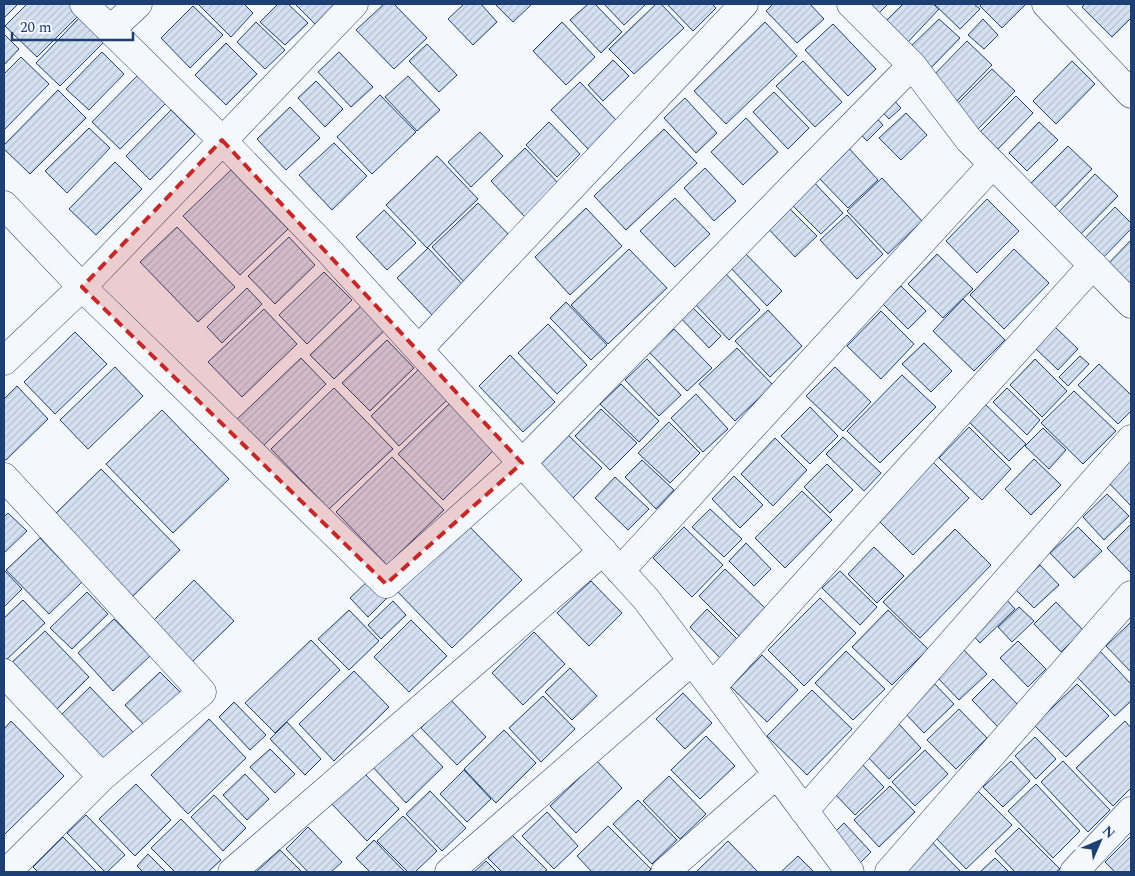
<svg xmlns="http://www.w3.org/2000/svg" width="1135" height="876" viewBox="0 0 1135 876" font-family="Spectral,serif">
	<style>
		.building { fill: url(#building-hatch); stroke: #1d3f73 }
		.lines { fill: none; stroke-linecap: round; stroke-linejoin: round }
		.street-casing { stroke: #1d3f73; stroke-width: 29 }
		.street { stroke: #f4f7fb; stroke-width: 28 }
		.marked { fill: #c62828; fill-opacity: 0.2; stroke: #c62828; stroke-width: 4; stroke-dasharray: 10 6; stroke-linejoin: round }
	</style>
	<defs>
		<pattern id="building-hatch" width="6" height="6" patternUnits="userSpaceOnUse" patternTransform="scale(1.25)"><rect width="6" height="6" fill="#d5e0f0"/><path d="M-1 1l2-2M0 6l6-6M5 7l2-2" fill="none" stroke="#b6c1d1"/></pattern>
	</defs>
	<rect width="100%" height="100%" fill="#f4f7fb"/>
	<path class="building" d="M 4,4 L 18,4 L 4,18 Z
		M 27,4 L 70,4 L 80,14 L 37,57 L 5,26 Z
		M 198,4 L 244,4 L 253,13 L 231,37 Z
		M 278,4 L 288,4 L 308,23 L 285,45 L 260,22 Z
		M 295,4 L 343,4 L 319,28 Z
		M 384,4 L 394,4 L 427,38 L 394,69 L 356,30 Z
		M 464,4 L 481,4 L 497,22 L 473,45 L 448,19 Z
		M 495,4 L 532,4 L 513,22 Z
		M 588,4 L 595,4 L 622,32 L 601,53 L 570,20 Z
		M 604,4 L 646,4 L 624,25 Z
		M 656,4 L 661,4 L 684,28 L 634,74 L 609,49 Z
		M 667,4 L 712,4 L 716,8 L 693,31 Z
		M 773,4 L 810,4 L 824,19 L 797,43 L 766,11 Z
		M 862,4 L 888,4 L 875,17 Z
		M 903,4 L 933,4 L 939,9 L 908,42 L 886,21 Z
		M 934,4 L 974,4 L 980,9 L 960,29 Z
		M 982,4 L 1026,4 L 1002,28 L 980,6 Z
		M 1085,4 L 1131,4 L 1131,18 L 1112,37 L 1082,7 Z
		M 193,6 L 223,35 L 190,68 L 161,38 Z
		M 82,15 L 107,39 L 60,86 L 36,63 Z
		M 939,19 L 960,38 L 929,70 L 908,49 Z
		M 983,19 L 998,35 L 984,49 L 968,35 Z
		M 256,22 L 285,50 L 265,69 L 237,42 Z
		M 562,22 L 595,57 L 566,85 L 533,51 Z
		M 765,22 L 797,56 L 726,124 L 694,91 Z
		M 833,24 L 876,69 L 848,96 L 805,50 Z
		M 4,34 L 19,49 L 4,65 Z
		M 967,41 L 992,65 L 952,106 L 927,82 Z
		M 226,43 L 257,74 L 226,105 L 195,75 Z
		M 427,44 L 457,75 L 439,92 L 409,61 Z
		M 102,52 L 124,74 L 89,110 L 66,89 Z
		M 339,52 L 373,87 L 351,107 L 318,72 Z
		M 21,57 L 49,84 L 4,130 L 4,74 Z
		M 613,60 L 629,76 L 603,101 L 588,85 Z
		M 803,61 L 842,102 L 815,127 L 776,86 Z
		M 1072,61 L 1095,84 L 1056,124 L 1033,101 Z
		M 992,69 L 1015,91 L 978,129 L 955,106 Z
		M 138,75 L 166,103 L 120,149 L 92,122 Z
		M 408,76 L 440,110 L 417,131 L 385,97 Z
		M 316,81 L 343,109 L 325,127 L 298,98 Z
		M 580,82 L 618,122 L 589,150 L 551,110 Z
		M 58,90 L 86,118 L 30,174 L 4,149 L 4,145 Z
		M 774,92 L 809,128 L 788,149 L 753,112 Z
		M 380,95 L 416,132 L 372,174 L 337,137 Z
		M 889,95 L 901,108 L 889,119 L 877,106 Z
		M 1016,96 L 1033,113 L 997,150 L 980,132 Z
		M 685,98 L 717,133 L 696,153 L 664,118 Z
		M 290,107 L 320,138 L 286,170 L 257,139 Z
		M 171,110 L 195,134 L 150,180 L 126,156 Z
		M 871,112 L 883,125 L 867,141 L 854,127 Z
		M 906,113 L 927,135 L 901,160 L 879,138 Z
		M 746,118 L 778,152 L 743,185 L 711,152 Z
		M 549,122 L 580,154 L 557,177 L 526,145 Z
		M 1039,122 L 1058,140 L 1027,171 L 1009,153 Z
		M 89,128 L 110,148 L 67,193 L 45,171 Z
		M 664,129 L 697,163 L 626,230 L 594,196 Z
		M 480,132 L 503,156 L 471,187 L 448,162 Z
		M 334,143 L 367,176 L 332,210 L 299,175 Z
		M 846,145 L 878,180 L 848,208 L 815,174 Z
		M 1068,146 L 1092,169 L 1047,215 L 1023,191 Z
		M 525,148 L 559,184 L 525,217 L 491,181 Z
		M 437,156 L 478,199 L 427,248 L 386,205 Z
		M 115,162 L 142,189 L 96,235 L 69,209 Z
		M 705,168 L 736,201 L 714,221 L 684,188 Z
		M 231,170 L 288,229 L 240,275 L 183,216 Z
		M 1095,174 L 1118,196 L 1078,237 L 1056,215 Z
		M 810,178 L 843,213 L 821,234 L 787,200 Z
		M 882,178 L 922,221 L 888,254 L 847,211 Z
		M 675,198 L 710,234 L 675,267 L 640,231 Z
		M 987,199 L 1019,231 L 977,273 L 946,241 Z
		M 478,203 L 511,237 L 464,282 L 432,247 Z
		M 784,203 L 817,236 L 795,257 L 763,223 Z
		M 1115,207 L 1131,223 L 1131,229 L 1098,263 L 1079,244 Z
		M 586,208 L 622,246 L 570,295 L 535,257 Z
		M 384,210 L 416,243 L 387,270 L 356,237 Z
		M 847,215 L 883,254 L 857,279 L 820,240 Z
		M 177,227 L 235,287 L 198,322 L 140,262 Z
		M 289,237 L 315,265 L 275,304 L 248,276 Z
		M 1131,240 L 1131,282 L 1128,285 L 1107,265 Z
		M 428,248 L 464,286 L 433,316 L 397,278 Z
		M 629,249 L 667,288 L 608,344 L 571,305 Z
		M 1014,249 L 1049,283 L 1004,329 L 970,295 Z
		M 743,251 L 782,291 L 767,306 L 728,265 Z
		M 937,254 L 973,289 L 943,318 L 908,284 Z
		M 324,272 L 352,300 L 307,344 L 279,315 Z
		M 726,274 L 760,310 L 729,340 L 694,303 Z
		M 901,286 L 926,311 L 908,329 L 883,304 Z
		M 247,288 L 262,304 L 222,343 L 207,327 Z
		M 963,299 L 1005,340 L 974,371 L 933,331 Z
		M 566,302 L 607,345 L 591,360 L 550,318 Z
		M 363,304 L 386,329 L 334,379 L 310,355 Z
		M 689,304 L 721,336 L 709,348 L 678,315 Z
		M 264,309 L 297,344 L 242,397 L 208,362 Z
		M 768,310 L 802,346 L 770,377 L 735,341 Z
		M 881,311 L 914,344 L 881,379 L 847,346 Z
		M 548,324 L 587,365 L 557,394 L 518,353 Z
		M 1054,326 L 1078,349 L 1058,370 L 1034,347 Z
		M 674,329 L 712,368 L 687,391 L 649,352 Z
		M 75,332 L 107,364 L 55,414 L 24,382 Z
		M 387,340 L 414,368 L 370,411 L 342,383 Z
		M 924,343 L 952,371 L 931,392 L 902,364 Z
		M 737,348 L 773,385 L 735,421 L 699,384 Z
		M 510,355 L 555,402 L 523,432 L 479,386 Z
		M 1080,356 L 1089,364 L 1068,386 L 1059,377 Z
		M 301,358 L 326,384 L 258,451 L 232,424 Z
		M 647,359 L 681,395 L 659,416 L 625,380 Z
		M 1035,359 L 1067,391 L 1042,417 L 1010,385 Z
		M 1099,364 L 1131,395 L 1131,411 L 1118,424 L 1078,385 Z
		M 115,367 L 143,396 L 88,449 L 60,420 Z
		M 835,367 L 871,402 L 843,431 L 806,396 Z
		M 419,369 L 448,399 L 399,446 L 371,416 Z
		M 902,375 L 936,407 L 880,463 L 847,431 Z
		M 621,384 L 659,421 L 639,442 L 600,404 Z
		M 17,386 L 48,419 L 6,460 L 4,459 L 4,399 Z
		M 334,388 L 393,449 L 329,509 L 271,449 Z
		M 1007,388 L 1040,420 L 1027,435 L 993,402 Z
		M 1074,391 L 1116,431 L 1083,464 L 1041,423 Z
		M 696,394 L 728,429 L 703,452 L 671,418 Z
		M 451,402 L 496,448 L 443,500 L 398,454 Z
		M 984,403 L 1026,444 L 1009,461 L 967,420 Z
		M 810,407 L 838,436 L 810,464 L 781,436 Z
		M 601,409 L 637,443 L 610,470 L 575,436 Z
		M 162,410 L 229,479 L 173,533 L 106,464 Z
		M 669,422 L 700,453 L 670,483 L 638,453 Z
		M 969,427 L 1011,469 L 982,500 L 939,458 Z
		M 1043,428 L 1066,450 L 1049,469 L 1025,446 Z
		M 565,432 L 602,468 L 573,498 L 536,461 Z
		M 843,437 L 881,473 L 864,491 L 826,454 Z
		M 775,438 L 807,470 L 773,506 L 741,474 Z
		M 392,457 L 444,510 L 387,565 L 336,512 Z
		M 1034,459 L 1061,485 L 1031,515 L 1005,489 Z
		M 1131,459 L 1131,506 L 1108,482 Z
		M 642,460 L 674,490 L 656,509 L 625,477 Z
		M 932,461 L 969,498 L 913,555 L 876,518 Z
		M 827,464 L 853,490 L 830,513 L 804,487 Z
		M 101,469 L 180,550 L 130,599 L 52,517 Z
		M 734,476 L 763,505 L 740,528 L 712,499 Z
		M 615,477 L 649,509 L 628,530 L 595,498 Z
		M 802,491 L 832,520 L 785,568 L 755,538 Z
		M 1107,494 L 1129,516 L 1104,540 L 1083,517 Z
		M 710,509 L 742,539 L 724,557 L 692,527 Z
		M 8,513 L 27,531 L 4,553 L 4,517 Z
		M 464,521 L 522,580 L 452,648 L 395,589 Z
		M 1131,524 L 1131,573 L 1107,548 Z
		M 684,527 L 723,565 L 692,597 L 653,558 Z
		M 1078,527 L 1102,551 L 1074,578 L 1050,553 Z
		M 955,529 L 991,565 L 920,638 L 883,602 Z
		M 40,538 L 82,582 L 49,614 L 6,570 Z
		M 746,543 L 771,569 L 754,586 L 729,561 Z
		M 874,547 L 904,576 L 877,603 L 848,574 Z
		M 1040,565 L 1059,585 L 1034,608 L 1015,589 Z
		M 725,569 L 767,610 L 741,638 L 699,596 Z
		M 4,570 L 22,589 L 4,607 Z
		M 840,571 L 877,607 L 860,625 L 822,588 Z
		M 370,579 L 387,598 L 368,617 L 350,598 Z
		M 194,580 L 234,621 L 192,662 L 153,621 Z
		M 591,581 L 622,613 L 589,646 L 557,613 Z
		M 87,592 L 108,614 L 72,649 L 50,628 Z
		M 820,598 L 856,633 L 804,686 L 768,650 Z
		M 1006,599 L 1015,609 L 980,643 L 971,633 Z
		M 23,600 L 45,623 L 5,661 L 4,660 L 4,618 Z
		M 393,601 L 406,615 L 381,639 L 368,625 Z
		M 1056,602 L 1083,630 L 1061,652 L 1034,624 Z
		M 1019,607 L 1034,621 L 1012,642 L 998,627 Z
		M 707,609 L 740,642 L 722,660 L 690,627 Z
		M 349,610 L 379,641 L 349,670 L 318,639 Z
		M 888,610 L 928,649 L 892,685 L 852,647 Z
		M 114,619 L 150,656 L 113,691 L 78,653 Z
		M 411,620 L 447,656 L 409,692 L 374,657 Z
		M 1131,622 L 1131,672 L 1106,646 Z
		M 45,631 L 89,677 L 53,713 L 8,666 Z
		M 534,632 L 565,664 L 523,705 L 492,673 Z
		M 311,640 L 340,670 L 275,733 L 245,703 Z
		M 1018,641 L 1046,669 L 1028,687 L 1000,658 Z
		M 962,648 L 987,674 L 959,700 L 935,675 Z
		M 1099,650 L 1131,684 L 1131,701 L 1115,716 L 1074,674 Z
		M 846,651 L 885,689 L 853,720 L 815,683 Z
		M 762,655 L 798,690 L 767,722 L 731,687 Z
		M 570,668 L 597,696 L 572,720 L 545,692 Z
		M 354,671 L 389,707 L 334,761 L 299,724 Z
		M 160,672 L 182,694 L 147,728 L 125,705 Z
		M 930,679 L 954,704 L 924,733 L 900,708 Z
		M 993,679 L 1020,707 L 999,728 L 972,700 Z
		M 1077,684 L 1109,716 L 1066,757 L 1034,725 Z
		M 90,687 L 134,733 L 103,764 L 59,717 Z
		M 812,690 L 852,729 L 807,775 L 767,736 Z
		M 683,693 L 712,723 L 685,749 L 656,719 Z
		M 543,696 L 575,729 L 541,762 L 509,728 Z
		M 450,699 L 486,737 L 457,765 L 421,728 Z
		M 234,702 L 266,735 L 250,750 L 219,717 Z
		M 959,709 L 987,738 L 956,769 L 927,740 Z
		M 209,719 L 246,758 L 188,814 L 151,775 Z
		M 11,721 L 64,776 L 4,835 L 4,729 Z
		M 1125,721 L 1131,728 L 1131,788 L 1113,806 L 1076,768 Z
		M 287,722 L 321,759 L 305,775 L 270,739 Z
		M 898,723 L 921,748 L 889,779 L 866,755 Z
		M 407,730 L 443,767 L 406,803 L 371,765 Z
		M 504,730 L 536,763 L 496,803 L 464,769 Z
		M 706,736 L 735,766 L 700,799 L 671,770 Z
		M 1035,737 L 1056,759 L 1036,779 L 1015,756 Z
		M 270,749 L 295,774 L 275,793 L 250,767 Z
		M 925,750 L 948,774 L 915,806 L 892,782 Z
		M 597,761 L 622,788 L 576,833 L 550,806 Z
		M 1011,761 L 1030,781 L 1003,807 L 983,787 Z
		M 1063,761 L 1110,810 L 1088,832 L 1041,782 Z
		M 862,764 L 884,787 L 855,815 L 833,792 Z
		M 361,770 L 399,809 L 367,841 L 329,801 Z
		M 464,770 L 491,799 L 467,822 L 440,794 Z
		M 245,774 L 269,799 L 247,820 L 223,795 Z
		M 669,776 L 706,814 L 680,839 L 643,801 Z
		M 136,784 L 171,820 L 135,856 L 99,819 Z
		M 1036,784 L 1080,831 L 1053,858 L 1008,811 Z
		M 890,786 L 915,812 L 879,847 L 854,820 Z
		M 430,791 L 466,828 L 442,851 L 406,814 Z
		M 978,791 L 1012,825 L 966,869 L 933,835 Z
		M 214,795 L 246,828 L 223,851 L 191,817 Z
		M 638,800 L 677,840 L 652,864 L 613,824 Z
		M 547,812 L 578,846 L 554,869 L 522,836 Z
		M 86,815 L 125,855 L 107,872 L 105,872 L 67,833 Z
		M 403,816 L 437,851 L 415,872 L 408,872 L 377,841 Z
		M 181,819 L 221,860 L 208,872 L 175,872 L 151,848 Z
		M 844,823 L 871,852 L 860,863 L 833,834 Z
		M 608,826 L 651,869 L 648,872 L 592,872 L 577,856 Z
		M 308,827 L 342,862 L 331,872 L 308,872 L 286,849 Z
		M 1019,828 L 1060,869 L 1056,872 L 1015,872 L 995,851 Z
		M 512,835 L 547,870 L 544,872 L 502,872 L 488,858 Z
		M 1131,836 L 1131,872 L 1115,872 L 1105,862 Z
		M 63,837 L 97,872 L 38,872 L 33,867 Z
		M 374,840 L 405,872 L 370,872 L 356,858 Z
		M 930,840 L 961,872 L 904,872 Z
		M 728,841 L 758,872 L 696,872 Z
		M 280,850 L 302,872 L 256,872 Z
		M 148,854 L 166,872 L 143,872 L 137,866 Z
		M 798,856 L 814,872 L 781,872 Z
		M 995,858 L 1009,872 L 980,872 Z
		M 486,861 L 497,872 L 474,872 Z"/>
	<g class="lines">
		<defs>
			<path id="street" d="M 84,4 L 222,140 L 329,251 L 646,599 L 850,872
				M 851,4 L 912,65 L 969,140 L 1131,304
				M 1046,4 L 1131,94
				M 110,30 L 138,4
				M 4,205 L 82,287 L 386,584 L 522,463 L 912,65
				M 419,349 L 744,4
				M 4,361 L 82,287 L 354,4
				M 4,477 L 202,692 L 102,777 L 7,872
				M 620,571 L 993,164
				M 4,673 L 102,777
				M 712,687 L 1093,265
				M 804,811 L 1131,439
				M 232,872 L 603,551
				M 449,872 L 692,661
				M 665,872 L 777,774
				M 889,872 L 1131,595
				M 1074,872 L 1131,811"/>
		</defs>
		<use href="#street" class="street-casing"/>
		<use href="#street" class="street"/>
	</g>
	<path class="marked" d="M 222,140 L 522,463 L 386,584 L 82,287 Z"/>
	<rect width="1135" height="876" fill="none" stroke="#1d3f73" stroke-width="10"/>
	<g transform="translate(1100 841) rotate(45)" stroke="#f4f7fb" stroke-width="4" paint-order="stroke">
	<path d="M0-4L9 19L0 12L-9 19Z" fill="#1d3f73"/>
	<text y="-8" font-size="14" font-weight="bold" text-anchor="middle" fill="#1d3f73">N</text>
	</g>
	<path d="M12 32v8h121v-8" fill="none" stroke="#1d3f73" stroke-width="2.5"/>
	<text x="20" y="32" font-size="15" fill="#1d3f73" stroke="#f4f7fb" stroke-width="4" paint-order="stroke">20 m</text>
</svg>
